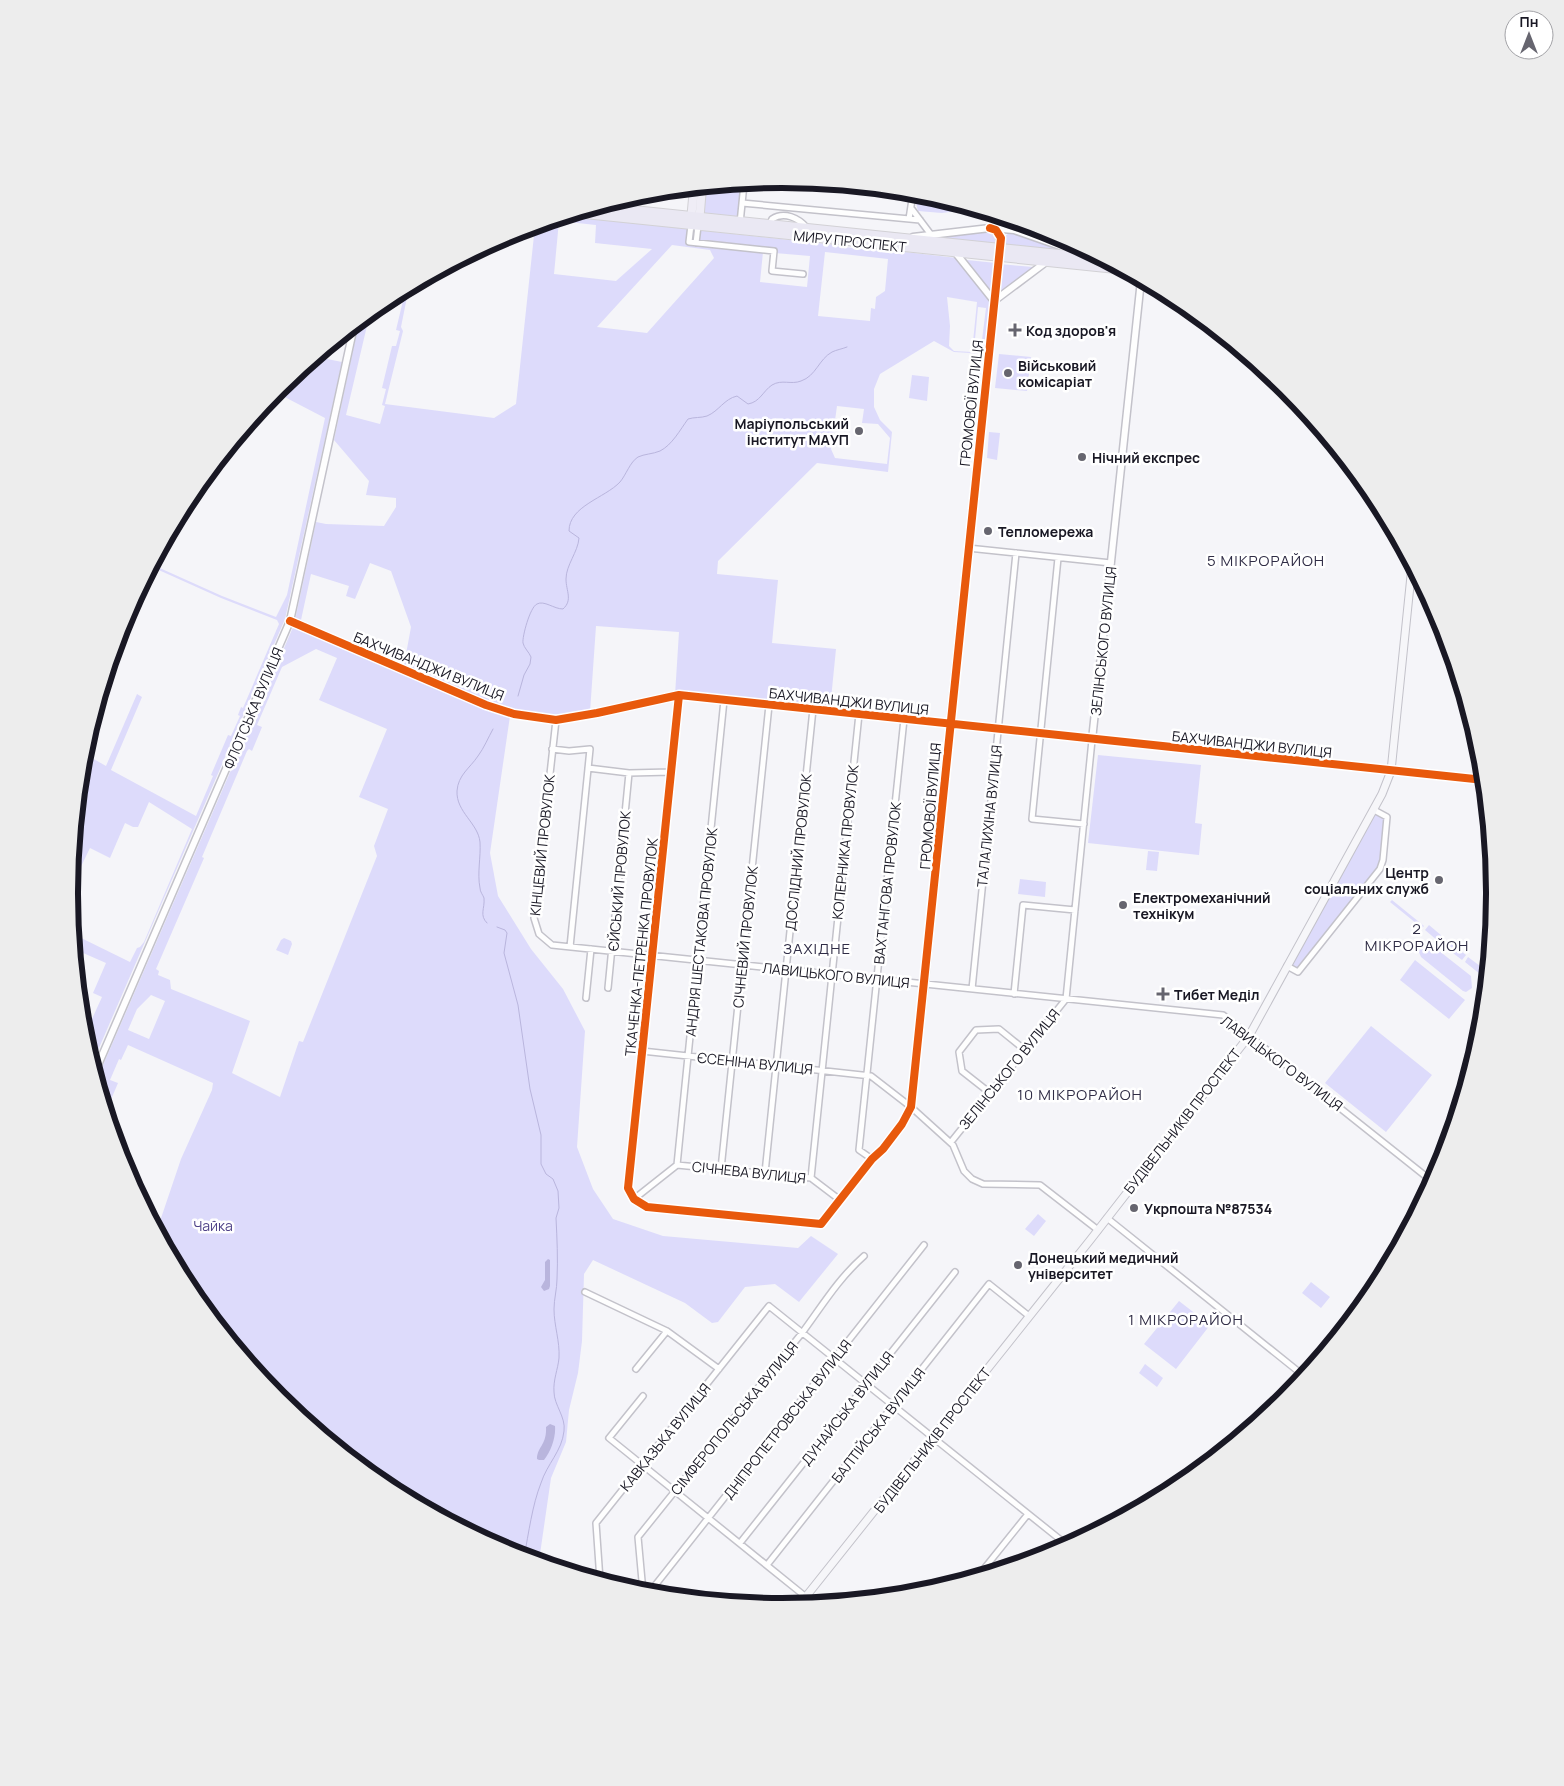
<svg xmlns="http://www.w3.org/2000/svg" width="1564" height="1786" viewBox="0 0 1564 1786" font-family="Manrope,sans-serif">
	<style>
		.green { fill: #dddbfb; fill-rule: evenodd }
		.water { fill: #b9b5dd }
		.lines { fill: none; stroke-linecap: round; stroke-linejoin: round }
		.stream { stroke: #b9b5dd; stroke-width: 1 }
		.minor-casing { stroke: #c3c2ca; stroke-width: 8 }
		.tertiary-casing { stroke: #c3c2ca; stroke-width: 9 }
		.secondary-casing { stroke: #c3c2ca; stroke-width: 9 }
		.primary-casing { stroke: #d2d1d5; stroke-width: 10 }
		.trunk-casing { stroke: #d2d1d5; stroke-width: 11 }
		.minor { stroke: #fefefe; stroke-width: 5 }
		.tertiary { stroke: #fefefe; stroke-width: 6 }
		.secondary { stroke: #f6f6f9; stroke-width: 7 }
		.primary { stroke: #efedf6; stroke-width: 8 }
		.trunk { stroke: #eae8f3; stroke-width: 9 }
		.cycleway-casing { stroke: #fff; stroke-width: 11 }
		.cycleway { stroke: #e8590c; stroke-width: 8 }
		.poi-dot { fill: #66656f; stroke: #fff; stroke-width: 2 }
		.labels { text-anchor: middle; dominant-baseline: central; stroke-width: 5; stroke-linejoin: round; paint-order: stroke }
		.street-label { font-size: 14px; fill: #191824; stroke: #fff }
		.poi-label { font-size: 14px; font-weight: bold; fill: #191824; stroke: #fff; text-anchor: start }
		.park-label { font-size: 14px; fill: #4e4187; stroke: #fff }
		.neighbourhood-label { font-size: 15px; letter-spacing: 1px; fill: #302d46; stroke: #fff }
		.rim { fill: none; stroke: #191824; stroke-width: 6 }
	</style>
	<rect width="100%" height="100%" fill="#f5f5f9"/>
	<path class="green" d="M 742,184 L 739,218 L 702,214 L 705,187 Z
		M 917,193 L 921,194 L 971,209 L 942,213 L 918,211 L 916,203 Z
		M 568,216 L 836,245 L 836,246 L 904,254 L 905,252 L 957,258 L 992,302 L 987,354 L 954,352 L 934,341 L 880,374 L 874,389 L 874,407 L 880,420 L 892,432 L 888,472 L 817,463 L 718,561 L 717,574 L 778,580 L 772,643 L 836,649 L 830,709 L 675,695 L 679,632 L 596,626 L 590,712 L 556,717 L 515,711 L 487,703 L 295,620 L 316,522 L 326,524 L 384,526 L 396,507 L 396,498 L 366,495 L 369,481 L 334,440 L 359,322 L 370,313 L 346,415 L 380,424 L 385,406 L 382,405 L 386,389 L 382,388 L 392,346 L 396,346 L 400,331 L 396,330 L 405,292 L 408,292 L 401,327 L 403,331 L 385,404 L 494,418 L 516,404 L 535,226 ZM 559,221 L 596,225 L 595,243 L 652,249 L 616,281 L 554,274 ZM 672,245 L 710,250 L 714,258 L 647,333 L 597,327 ZM 763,252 L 810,256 L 807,287 L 760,282 ZM 825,252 L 888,259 L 885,291 L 876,297 L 875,309 L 871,308 L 870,321 L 818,316 ZM 947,297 L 977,302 L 972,352 L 954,351 L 949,346 L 950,326 ZM 978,307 L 986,308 L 982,340 L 975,339 ZM 837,406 L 864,409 L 862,423 L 878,424 L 890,438 L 887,464 L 835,458 L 831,449 ZM 370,563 L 391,571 L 411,627 L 404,665 L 301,620 L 311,574 L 349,586 L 346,596 L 355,599 Z
		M 989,229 L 996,233 L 998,245 L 936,238 L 934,236 Z
		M 1010,232 L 1014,232 L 1077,253 L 1001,245 L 1002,239 Z
		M 967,260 L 996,263 L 993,296 L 965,262 Z
		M 1000,264 L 1033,267 L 1034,269 L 996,297 Z
		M 999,354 L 1031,357 L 1027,391 L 995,388 Z
		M 317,357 L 342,362 L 285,619 L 92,1064 L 82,1032 L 82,1026 L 86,1017 L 92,1019 L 102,997 L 93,993 L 106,963 L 74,949 L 73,934 L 130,962 L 137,948 L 140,947 L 144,942 L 192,829 L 149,802 L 138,827 L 133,827 L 125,823 L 110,858 L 90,848 L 69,891 L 83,753 L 106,766 L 137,694 L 142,697 L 111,770 L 196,816 L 213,776 L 211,775 L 228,735 L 231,736 L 240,716 L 238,715 L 241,707 L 243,708 L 279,624 L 277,620 L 221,598 L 152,567 L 153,565 L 222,596 L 276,617 L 287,595 L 325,418 L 275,392 Z
		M 912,375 L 929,377 L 927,401 L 909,398 Z
		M 989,432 L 1000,433 L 997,460 L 987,458 Z
		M 294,625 L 457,697 L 510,716 L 490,853 L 498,896 L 531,949 L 563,989 L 585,1031 L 577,1147 L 593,1189 L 613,1219 L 663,1236 L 798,1248 L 811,1236 L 838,1254 L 799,1302 L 775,1284 L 745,1287 L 718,1322 L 712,1323 L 685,1303 L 593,1260 L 584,1274 L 582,1341 L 578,1373 L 569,1410 L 566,1442 L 551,1478 L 539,1561 L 509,1552 L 385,1486 L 277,1397 L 189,1289 L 157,1230 L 181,1159 L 212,1090 L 213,1083 L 128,1045 L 121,1060 L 119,1059 L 110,1080 L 118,1083 L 107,1109 L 109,1110 L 107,1114 L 97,1079 ZM 316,649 L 337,658 L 319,700 L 387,729 L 359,797 L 388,809 L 374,846 L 377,856 L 303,1042 L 299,1041 L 280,1097 L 232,1073 L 250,1021 L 171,989 L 170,980 L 158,975 L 159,971 L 156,969 L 204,858 L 202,857 L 247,751 L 249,749 L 252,751 L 262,727 L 257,725 L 282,667 ZM 151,995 L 165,1001 L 149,1039 L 128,1030 L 137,1009 Z
		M 1098,755 L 1201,765 L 1195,823 L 1202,824 L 1199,855 L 1088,843 Z
		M 1375,813 L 1385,818 L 1380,866 L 1297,969 L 1290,965 Z
		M 1148,851 L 1159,852 L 1157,871 L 1146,870 Z
		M 1020,879 L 1046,882 L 1045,897 L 1018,894 Z
		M 1392,900 L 1424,926 L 1422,928 L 1390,902 Z
		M 1429,925 L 1442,936 L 1438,941 L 1425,930 Z
		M 284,938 L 291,941 L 292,944 L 288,955 L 276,950 L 281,940 Z
		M 1444,938 L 1466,955 L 1462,960 L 1440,943 Z
		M 1425,942 L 1429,943 L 1471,976 L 1472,988 L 1466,992 L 1463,991 L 1421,957 L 1418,950 Z
		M 1468,957 L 1484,969 L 1480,974 L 1465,962 Z
		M 1415,960 L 1465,1000 L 1449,1019 L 1400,980 Z
		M 1371,1026 L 1432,1075 L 1386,1132 L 1325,1083 Z
		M 1038,1214 L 1046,1221 L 1034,1236 L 1025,1229 Z
		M 1311,1282 L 1330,1297 L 1321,1308 L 1302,1293 Z
		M 1179,1301 L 1210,1325 L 1176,1369 L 1144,1344 Z
		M 1145,1364 L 1163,1378 L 1157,1387 L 1139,1373 Z"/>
	<path class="water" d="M 548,1259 L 550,1260 L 550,1286 L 549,1289 L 544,1291 L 541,1287 L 545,1280 L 545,1262 Z
		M 550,1424 L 555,1426 C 556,1437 551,1451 544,1460 L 539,1460 L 537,1459 C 537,1447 547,1445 546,1427 Z"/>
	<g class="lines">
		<path class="stream" d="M 518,696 L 524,675 L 530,664 L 531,657 C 529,652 524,648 523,643 C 522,637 530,607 537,604 C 544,600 554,609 563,609 C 573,600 566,591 566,579 C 566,565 578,552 579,538 L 569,531 C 569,506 605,498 620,482 C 626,475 630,462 638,457 C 644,454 653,454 660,451 C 672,445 680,430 688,419 C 694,417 701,418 707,416 C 719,411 724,399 737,396 L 748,404 C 760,402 763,391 772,385 C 782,379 791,385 801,381 C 816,376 819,359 832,352 C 836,350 842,349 847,347
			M 487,923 C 479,915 485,909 484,898 C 483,895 480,892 480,888 C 477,873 481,857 480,842 C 478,823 456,812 457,791 C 458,775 470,768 478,756 C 484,748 488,738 493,729
			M 497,927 L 505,930 L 507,933 L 504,953 L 518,1005 L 530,1089 L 541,1135 L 541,1164 L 546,1174 L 553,1179 L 558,1191 L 559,1208 L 556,1218 C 557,1238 558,1259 557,1279 C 557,1289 554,1299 554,1309 C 554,1326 560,1341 559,1358 C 558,1369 553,1380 554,1392 C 554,1405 566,1417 564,1431 C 562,1451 547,1464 541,1483 C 532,1506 529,1532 524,1557"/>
		<defs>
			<path id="minor" d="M 742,203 L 920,220
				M 911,208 L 932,236
				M 909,219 L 913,193
				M 740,223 L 744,184
				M 691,225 L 689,242 L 774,251 L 772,271 L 803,274
				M 769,226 L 772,219 C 784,211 799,218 807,228
				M 696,243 L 698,226
				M 968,548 L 1111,563
				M 1058,558 L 1032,819 L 1084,824
				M 679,695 L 628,1188 L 634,1199 L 647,1207 L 821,1224 L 872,1159 L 883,1149 L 902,1124 L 911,1107 L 925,985 L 950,724
				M 556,720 L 534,918 L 539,934 L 552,945 L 1223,1015 L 1433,1182
				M 552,749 L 569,751 L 590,749 L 570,947
				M 588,768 L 629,773 L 671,772
				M 1287,966 L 1298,972 L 1380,869 L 1383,860 L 1387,817 L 1374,810
				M 608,988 L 629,773
				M 972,989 L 1016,553
				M 1014,994 L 1023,905 L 1075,910
				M 586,998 L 591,949
				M 642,1051 L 871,1076 L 911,1107 L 953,1145 L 964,1171 L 972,1179 L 983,1184 L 1040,1185 L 1098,1230
				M 990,1093 L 962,1071 L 959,1052 L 976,1030 L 999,1029 L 1025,1050
				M 951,1142 L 1066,999 L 1092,740
				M 872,1159 L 859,1150 L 904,719
				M 677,1165 L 724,700
				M 721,1169 L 769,705
				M 765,1173 L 813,709
				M 811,1178 L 859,714
				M 634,1199 L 677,1165 L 811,1178 L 840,1200
				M 1107,1218 L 1304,1376
				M 585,1292 L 667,1331 L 719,1369
				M 636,1369 L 667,1331
				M 643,1396 L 609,1438 L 806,1597
				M 740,1543 L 955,1272
				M 767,1565 L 989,1284 L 1029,1316
				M 979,1575 L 1028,1514
				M 600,1580 L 596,1523 L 769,1306 L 1067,1545
				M 643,1592 L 638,1537 L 802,1333 C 822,1306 838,1279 864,1256
				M 649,1593 L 924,1245"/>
			<path id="tertiary" d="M 991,228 L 999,234 L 1000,243
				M 913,237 L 990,228 L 1014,230 L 1086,255
				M 955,252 L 994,301
				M 994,301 L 1046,262
				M 290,621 L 486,705 L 514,714 L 556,720 L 597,713 L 679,695 L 1484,780
				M 950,724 L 998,265
				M 1092,740 L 1141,280
				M 95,1072 L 290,621 L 354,326"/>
			<path id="secondary" d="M 806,1597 L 814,1603
				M 800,1604 L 1091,1239 L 1249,1036 L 1382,794 L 1391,771 L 1412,566"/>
			<path id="primary" d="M 691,220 L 694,188
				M 699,223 L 702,188"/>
			<path id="trunk" d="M 600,207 L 1102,259
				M 580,213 L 1121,269"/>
		</defs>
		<use href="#minor" class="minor-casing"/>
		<use href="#tertiary" class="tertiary-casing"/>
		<use href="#secondary" class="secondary-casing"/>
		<use href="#primary" class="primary-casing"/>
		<use href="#trunk" class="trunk-casing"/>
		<use href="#minor" class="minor"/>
		<use href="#tertiary" class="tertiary"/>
		<use href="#secondary" class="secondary"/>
		<use href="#primary" class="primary"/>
		<use href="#trunk" class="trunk"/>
		<defs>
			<path id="cycleway" d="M 290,621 L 486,705 L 514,714 L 556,720 L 597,713 L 679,695 L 1484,780
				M 679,695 L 628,1188 L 634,1199 L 647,1207 L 821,1224 L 872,1159 L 883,1149 L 902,1124 L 911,1107 L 1001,238 L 996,230 L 990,228"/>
		</defs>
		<use href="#cycleway" class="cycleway-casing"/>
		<use href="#cycleway" class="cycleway"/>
	</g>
	<g class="poi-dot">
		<path d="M1012.5 322.5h5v5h5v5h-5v5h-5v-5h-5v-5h5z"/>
		<circle cx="1008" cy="373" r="5"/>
		<circle cx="859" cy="431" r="5"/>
		<circle cx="1082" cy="457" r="5"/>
		<circle cx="988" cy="531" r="5"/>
		<circle cx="1439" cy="880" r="5"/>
		<circle cx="1123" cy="905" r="5"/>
		<path d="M1160.5 986.5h5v5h5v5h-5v5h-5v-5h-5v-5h5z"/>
		<circle cx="1134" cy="1208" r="5"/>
		<circle cx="1018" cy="1265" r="5"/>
	</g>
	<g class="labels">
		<g class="street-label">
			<text transform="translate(850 241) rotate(6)">МИРУ ПРОСПЕКТ</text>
			<text transform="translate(971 403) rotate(-84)">ГРОМОВОЇ ВУЛИЦЯ</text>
			<text transform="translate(1103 641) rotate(-84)">ЗЕЛІНСЬКОГО ВУЛИЦЯ</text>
			<text transform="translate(429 666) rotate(22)">БАХЧИВАНДЖИ ВУЛИЦЯ</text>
			<text transform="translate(849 701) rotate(6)">БАХЧИВАНДЖИ ВУЛИЦЯ</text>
			<text transform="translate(253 708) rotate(-67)">ФЛОТСЬКА ВУЛИЦЯ</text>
			<text transform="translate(1252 744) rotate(6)">БАХЧИВАНДЖИ ВУЛИЦЯ</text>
			<text transform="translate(930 806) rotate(-85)">ГРОМОВОЇ ВУЛИЦЯ</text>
			<text transform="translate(989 816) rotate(-84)">ТАЛАЛИХІНА ВУЛИЦЯ</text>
			<text transform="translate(845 842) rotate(-84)">КОПЕРНИКА ПРОВУЛОК</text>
			<text transform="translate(542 845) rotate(-84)">КІНЦЕВИЙ ПРОВУЛОК</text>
			<text transform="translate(798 852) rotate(-84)">ДОСЛІДНИЙ ПРОВУЛОК</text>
			<text transform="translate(619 881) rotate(-85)">ЄЙСЬКИЙ ПРОВУЛОК</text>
			<text transform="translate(887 883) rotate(-84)">ВАХТАНГОВА ПРОВУЛОК</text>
			<text transform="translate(701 932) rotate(-84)">АНДРІЯ ШЕСТАКОВА ПРОВУЛОК</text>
			<text transform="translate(745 937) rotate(-84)">СІЧНЕВИЙ ПРОВУЛОК</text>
			<text transform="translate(641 947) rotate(-84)">ТКАЧЕНКА-ПЕТРЕНКА ПРОВУЛОК</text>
			<text transform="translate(836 975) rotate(6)">ЛАВИЦЬКОГО ВУЛИЦЯ</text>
			<text transform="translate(755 1063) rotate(6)">ЄСЕНІНА ВУЛИЦЯ</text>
			<text transform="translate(1282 1063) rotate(37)">ЛАВИЦЬКОГО ВУЛИЦЯ</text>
			<text transform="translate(1009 1069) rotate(-51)">ЗЕЛІНСЬКОГО ВУЛИЦЯ</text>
			<text transform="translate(1182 1121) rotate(-52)">БУДІВЕЛЬНИКІВ ПРОСПЕКТ</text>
			<text transform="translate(749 1172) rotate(6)">СІЧНЕВА ВУЛИЦЯ</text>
			<text transform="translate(847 1408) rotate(-52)">ДУНАЙСЬКА ВУЛИЦЯ</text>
			<text transform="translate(734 1418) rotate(-51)">СІМФЕРОПОЛЬСЬКА ВУЛИЦЯ</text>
			<text transform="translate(787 1419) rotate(-52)">ДНІПРОПЕТРОВСЬКА ВУЛИЦЯ</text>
			<text transform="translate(878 1425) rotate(-52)">БАЛТІЙСЬКА ВУЛИЦЯ</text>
			<text transform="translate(665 1437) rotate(-51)">КАВКАЗЬКА ВУЛИЦЯ</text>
			<text transform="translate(932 1440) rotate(-52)">БУДІВЕЛЬНИКІВ ПРОСПЕКТ</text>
		</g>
		<g class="poi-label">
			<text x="1026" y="330">Код здоров'я</text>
			<text x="1018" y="365">Військовий<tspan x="1018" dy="16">комісаріат</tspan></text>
			<text x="849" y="423" text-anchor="end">Маріупольський<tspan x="849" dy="16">інститут МАУП</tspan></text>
			<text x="1092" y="457">Нічний експрес</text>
			<text x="998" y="531">Тепломережа</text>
			<text x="1429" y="872" text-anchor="end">Центр<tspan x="1429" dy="16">соціальних служб</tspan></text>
			<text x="1133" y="897">Електромеханічний<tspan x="1133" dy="16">технікум</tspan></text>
			<text x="1174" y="994">Тибет Меділ</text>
			<text x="1144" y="1208">Укрпошта №87534</text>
			<text x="1028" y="1257">Донецький медичний<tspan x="1028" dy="16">університет</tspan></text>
		</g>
		<g class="park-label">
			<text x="213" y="1225">Чайка</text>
		</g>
		<g class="neighbourhood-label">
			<text x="1266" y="560">5 МІКРОРАЙОН</text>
			<text x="1417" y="928">2<tspan x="1417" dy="17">МІКРОРАЙОН</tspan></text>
			<text x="817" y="948">ЗАХІДНЕ</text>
			<text x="1080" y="1094">10 МІКРОРАЙОН</text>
			<text x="1186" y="1319">1 МІКРОРАЙОН</text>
		</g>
	</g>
	<path d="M0 0H1564V1786H0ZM782 188H782A704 704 0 0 1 1486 892V894A704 704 0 0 1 782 1598H782A704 704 0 0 1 78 894V892A704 704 0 0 1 782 188Z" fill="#ededed" fill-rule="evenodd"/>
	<path class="rim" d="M782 188H782A704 704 0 0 1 1486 892V894A704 704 0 0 1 782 1598H782A704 704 0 0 1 78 894V892A704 704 0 0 1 782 188Z"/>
	<g transform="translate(1529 35)"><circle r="24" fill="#ffffff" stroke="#a3a3a7"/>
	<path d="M0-4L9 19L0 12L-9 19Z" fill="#66656f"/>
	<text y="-8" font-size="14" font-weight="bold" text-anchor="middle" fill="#191824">Пн</text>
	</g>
</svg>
